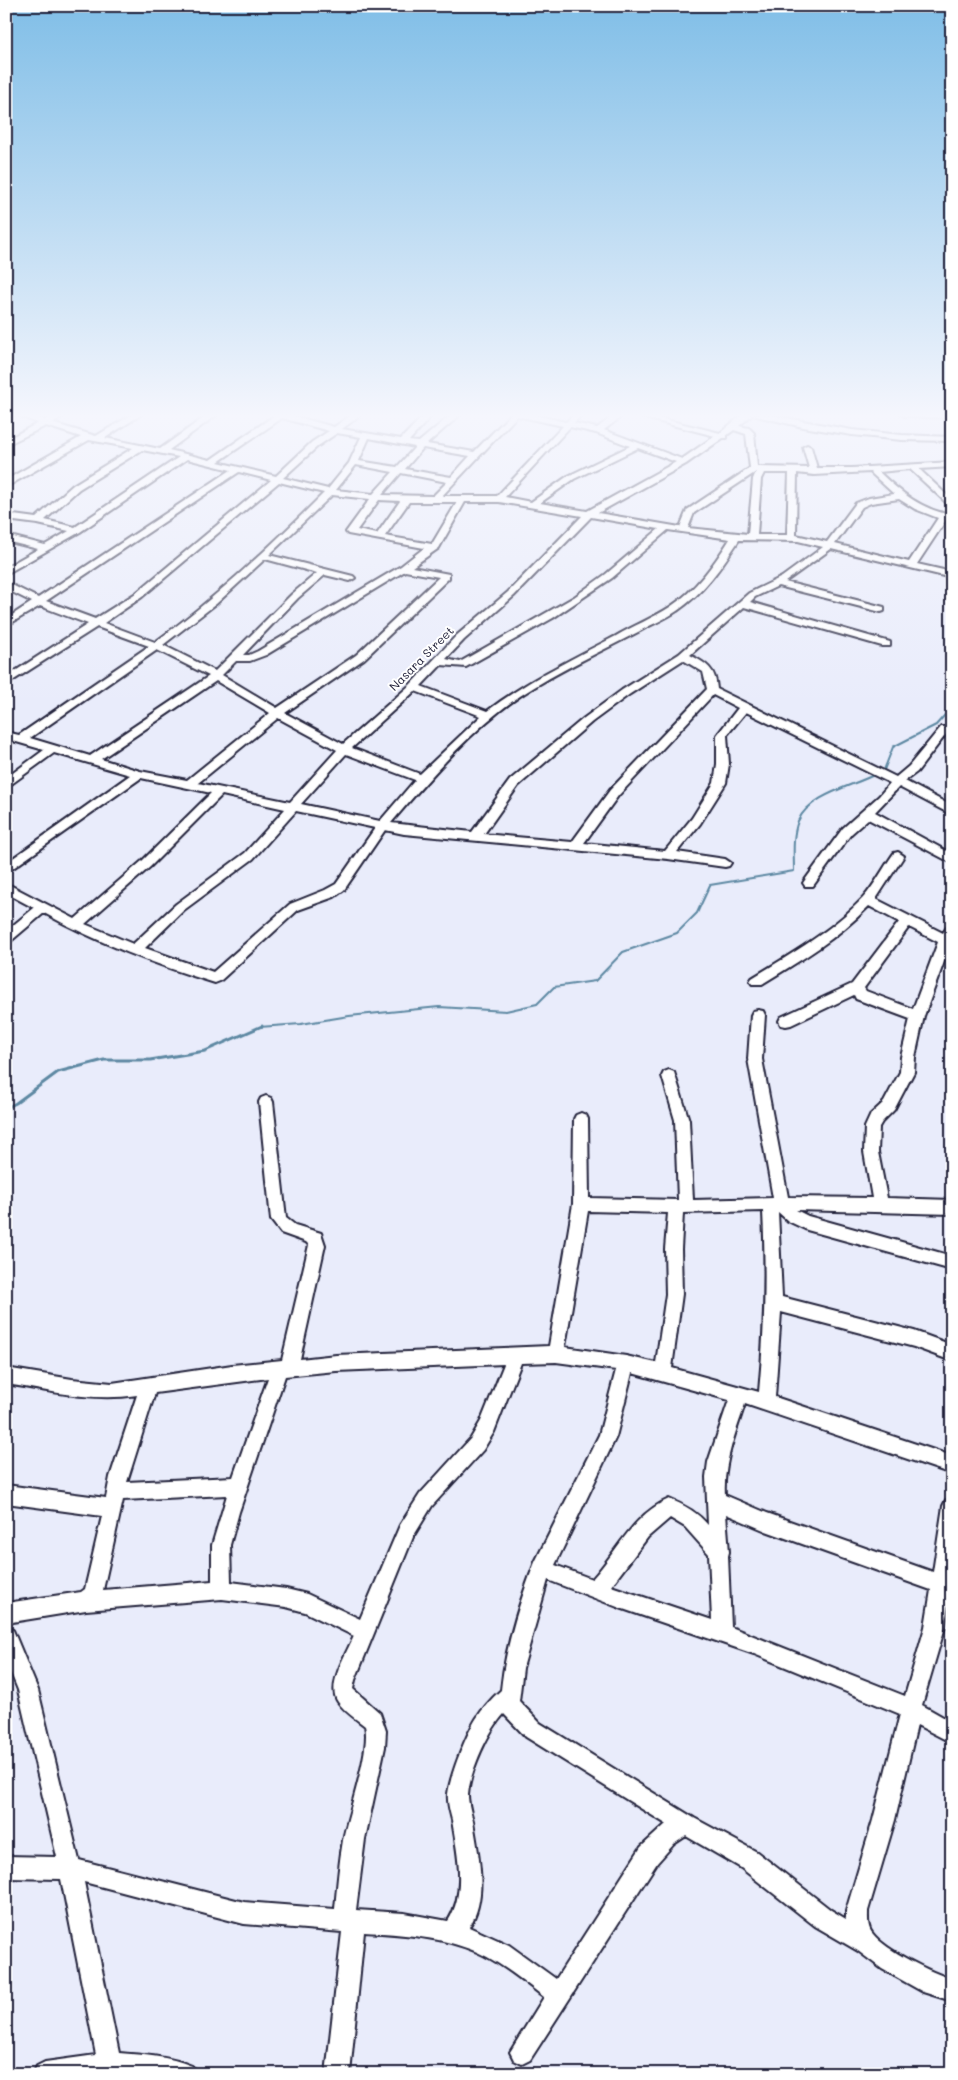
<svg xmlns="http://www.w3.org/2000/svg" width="958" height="2080" viewBox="0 0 958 2080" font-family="Mali,sans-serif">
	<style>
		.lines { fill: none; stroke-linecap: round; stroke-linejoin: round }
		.stream-far1 { stroke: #5d88a2; stroke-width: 2 }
		.stream { stroke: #5d88a2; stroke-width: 3 }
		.minor-casing { stroke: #22223b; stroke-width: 4 }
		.minor { fill: #fff; fill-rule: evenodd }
		.labels { text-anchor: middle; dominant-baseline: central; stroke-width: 4; stroke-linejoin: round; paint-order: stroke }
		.far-street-label { font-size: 12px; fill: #22223b; stroke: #fff }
	</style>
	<rect width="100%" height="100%" fill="#e9ecfb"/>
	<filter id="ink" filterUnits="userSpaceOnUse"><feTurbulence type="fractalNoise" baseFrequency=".02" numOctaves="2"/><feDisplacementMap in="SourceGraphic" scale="10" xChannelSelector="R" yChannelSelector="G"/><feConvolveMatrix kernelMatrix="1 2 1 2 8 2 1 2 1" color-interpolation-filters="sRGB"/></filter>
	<g filter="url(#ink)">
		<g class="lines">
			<path class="stream-far1" d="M 881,772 L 884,770 L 893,747 L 936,725 L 952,707
				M 259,1027 L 301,1024 L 349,1016 L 439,1007 L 506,1011 L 537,1004 L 554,987 L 595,981 L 623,952 L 677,933 L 697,913 L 710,885 L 794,871 C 794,855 792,837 798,821 C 809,795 853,786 876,774"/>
			<path class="stream" d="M 6,1108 L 16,1103 L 58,1072 L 104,1060 L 150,1060 L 205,1051 L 262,1026"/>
			<defs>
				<path id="minor" d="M 14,414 L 26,414 L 45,420 L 57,414 L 67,414 L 52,423 L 96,436 L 133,414 L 142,414 L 105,438 L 160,449 L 209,414 L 218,414 L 169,450 L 210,460 L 275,415 L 274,414 L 287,414 L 334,427 L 353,414 L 362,414 L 342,429 L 401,439 L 425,414 L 433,414 L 409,441 L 419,442 L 452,414 L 461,414 L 427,444 L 474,452 L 511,414 L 530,414 L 566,422 L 574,414 L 582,414 L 574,423 L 597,428 L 616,414 L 625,414 L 604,430 L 682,459 L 715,436 L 629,414 L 643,414 L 720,433 L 743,414 L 765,414 L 852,430 L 902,435 L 952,437 L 952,441 L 902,440 L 852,435 L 803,427 L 752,415 L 739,426 L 749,428 L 754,433 L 757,466 L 759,467 L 809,468 L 803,447 L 807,445 L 811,447 L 817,468 L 852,468 L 952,462 L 952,467 L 919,469 L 952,500 L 952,508 L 910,469 L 879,472 C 900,492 922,510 952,515 L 952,521 L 946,520 L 917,564 L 952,572 L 952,578 L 831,549 L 785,582 L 884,607 L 884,611 L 881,612 L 778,586 L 755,597 L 750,602 L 890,642 L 890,646 L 882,646 L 744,607 L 690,655 C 706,663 716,669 717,689 L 896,777 L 909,766 L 941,727 L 952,727 L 952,734 L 947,733 L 917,772 L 905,781 L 952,806 L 952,815 L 899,787 L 875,812 L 952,854 L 952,863 L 868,819 L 851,834 L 813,886 L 805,886 L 803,883 L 805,880 L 843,828 L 879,796 L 890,783 L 746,712 L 727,735 L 729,764 L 726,783 L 700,824 L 677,852 L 725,859 L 731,863 L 729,866 L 725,867 L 668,859 L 404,834 L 385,830 L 344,890 L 334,897 L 298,910 L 220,981 L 215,983 C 156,965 98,943 44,913 L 11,941 L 6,943 L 6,931 L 34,908 L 6,893 L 6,883 L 75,919 L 142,861 L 211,793 L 141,778 L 6,873 L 6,863 L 130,775 L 54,753 L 6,788 L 6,778 L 44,750 L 6,739 L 6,732 L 19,735 L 149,646 L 97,627 L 6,685 L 6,677 L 88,624 L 40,606 L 6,626 L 6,619 L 32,602 L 6,589 L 6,582 L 38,598 L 231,470 L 187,459 L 80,532 L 6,574 L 6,567 L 38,549 L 6,541 L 6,535 L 45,545 L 69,531 L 38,524 L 6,520 L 6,514 L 36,518 L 73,485 L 133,448 L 89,440 L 6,487 L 6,480 L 81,437 L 46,426 L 6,445 L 6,440 L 38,423 ZM 517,416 L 563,426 L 497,496 L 442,496 ZM 282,418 L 329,431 L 312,442 L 276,476 L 218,462 ZM 570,427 L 596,433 L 630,446 L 568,476 L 531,502 L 505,497 ZM 734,430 L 746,434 L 750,468 L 687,510 L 680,527 L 598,513 L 686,464 L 723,438 L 727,438 L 727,435 ZM 337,433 L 361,437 L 349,463 L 328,489 L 283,478 L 318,446 ZM 369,438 L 415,447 L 397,467 L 359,461 ZM 423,448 L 470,456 L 451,477 L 405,469 ZM 638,448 L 676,462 L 587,511 L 540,503 L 574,479 ZM 142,450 L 179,457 L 75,527 L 45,520 L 79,489 ZM 356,465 L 393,472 L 373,494 L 336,490 ZM 239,472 L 271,480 L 136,593 L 95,619 L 46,601 ZM 756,472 L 753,479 L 748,534 L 688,528 L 694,513 ZM 870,472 L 894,494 L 869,498 L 856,503 L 827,542 L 796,535 L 797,473 L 814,475 ZM 401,473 L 447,482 L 433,496 L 382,495 ZM 764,473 L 789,473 L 787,535 L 757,535 L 761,479 ZM 279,482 L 324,493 C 271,546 216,598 155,642 L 104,623 L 142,597 ZM 332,495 L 370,499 L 346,532 L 348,534 L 424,548 L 401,566 L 258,651 L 249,655 L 243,655 L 298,598 L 325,575 L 350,581 L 355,578 L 353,576 L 269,555 ZM 899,499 L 915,509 L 938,518 L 909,562 L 835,544 L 862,507 L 871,503 ZM 379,500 L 400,501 L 377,534 L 357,530 ZM 409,502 L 457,502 L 432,544 L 385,536 ZM 465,502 L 499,502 L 582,516 L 508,592 L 456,636 L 410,685 L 343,744 L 285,713 L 364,659 L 449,578 L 449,574 L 412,567 L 439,548 ZM 591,517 L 659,529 L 606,574 L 574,597 L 460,662 L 446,659 L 464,640 L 514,596 ZM 668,530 L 730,539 C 714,564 696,590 670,607 C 653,618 633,626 616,636 C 571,659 527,681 487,711 L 421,686 L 441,665 L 466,667 L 553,618 L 612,578 ZM 739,540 L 798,541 L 823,547 L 782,577 L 749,593 L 679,654 L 622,690 L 584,718 L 510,780 L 472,832 L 391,823 C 430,777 471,730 520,696 C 558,671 600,652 640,631 C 652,624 666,619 677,611 C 704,593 722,566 739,540 ZM 265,559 L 317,573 L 292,594 L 215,671 L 163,645 L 216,604 ZM 405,571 L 439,577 L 356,655 L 277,708 L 222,675 L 236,661 L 250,661 L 266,655 ZM 157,650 L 209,676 L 90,756 L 30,738 ZM 683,660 L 703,672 L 707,689 L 610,790 L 572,842 L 484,834 L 518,786 L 592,722 L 630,694 ZM 216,681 L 270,713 L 187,780 L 140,771 L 101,759 ZM 415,691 L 481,716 L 420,774 L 352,748 ZM 713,695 L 738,708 L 717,735 L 717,764 L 714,783 L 692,818 L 665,851 L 584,843 L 618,796 ZM 278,718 L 337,750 L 290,802 L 198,783 ZM 346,754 L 415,780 L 380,821 L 301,804 ZM 222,795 L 285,809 L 245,853 L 176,904 L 133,944 L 85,924 L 150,867 ZM 296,811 L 375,828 L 336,884 L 325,890 L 290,904 L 213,972 L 145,948 L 184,910 L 253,859 Z
					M 901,414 L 952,414 L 952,418 L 905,416 Z
					M 898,852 L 904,856 L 876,899 L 943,933 L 948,926 L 952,925 L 952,940 L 924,1016 L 915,1057 L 914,1072 L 894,1110 L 882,1122 L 879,1127 L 878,1152 L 887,1198 L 952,1200 L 952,1214 L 796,1210 L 808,1216 L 952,1256 L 952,1270 L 807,1230 L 788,1221 L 778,1212 L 782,1297 L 914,1331 L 952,1345 L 952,1361 L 914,1347 L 781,1312 L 775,1397 L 952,1456 L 952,1474 L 745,1404 C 735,1435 723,1463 725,1495 L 767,1513 L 933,1572 L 943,1506 L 946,1500 L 952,1497 L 952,1596 L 949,1595 L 945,1627 L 922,1705 L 952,1722 L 952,1743 L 917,1725 L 895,1820 L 868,1911 C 868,1919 867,1927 873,1934 C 885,1950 932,1973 952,1979 L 952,2001 L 923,1992 L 882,1969 L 858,1951 L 815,1926 L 741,1868 L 686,1836 L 674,1844 L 657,1863 L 530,2060 L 522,2064 L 514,2060 L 510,2052 L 544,1997 C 523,1981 502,1963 477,1952 C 442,1937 402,1934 364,1932 L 350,2074 L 326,2074 L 342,1932 L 244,1924 L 84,1882 L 119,2053 C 143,2055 169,2056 192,2066 L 196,2074 L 33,2074 L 37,2066 L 45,2062 L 96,2055 L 61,1879 L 6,1878 L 6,1856 L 57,1857 L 18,1690 L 6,1661 L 6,1627 L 13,1630 L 38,1690 L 79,1860 L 244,1902 L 335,1909 C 337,1886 339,1863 343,1840 C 348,1813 371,1749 365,1726 C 356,1719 344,1711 338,1702 C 326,1686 347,1652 354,1636 L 305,1612 L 286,1607 L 222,1599 L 86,1610 L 6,1623 L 6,1603 L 81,1592 L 85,1589 L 102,1516 L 6,1503 L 6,1485 L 106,1498 L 110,1477 L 137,1395 C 93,1402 50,1391 6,1384 L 6,1368 L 72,1379 L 112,1383 L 232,1365 L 282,1360 L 309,1245 L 306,1242 L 281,1233 L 271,1220 L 259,1102 L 261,1098 L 266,1096 L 271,1098 L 273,1102 L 286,1218 L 295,1225 L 321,1233 L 325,1245 L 300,1359 L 336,1355 L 549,1346 L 573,1204 L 574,1119 L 576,1115 L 581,1113 L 586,1115 L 588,1119 L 589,1198 L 678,1200 L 675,1120 L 662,1076 L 664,1072 L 669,1070 L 674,1072 L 689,1120 L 693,1200 L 773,1198 L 748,1059 L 751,1015 L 753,1011 L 758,1010 L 763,1011 L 765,1015 L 762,1059 L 788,1197 L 872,1198 L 864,1152 L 865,1127 L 871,1114 L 884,1102 L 900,1072 L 901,1057 L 910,1019 L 856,999 L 854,995 L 791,1025 L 786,1026 L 781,1025 L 779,1021 L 781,1017 L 852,984 L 899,922 L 869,906 C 838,938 800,961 762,984 L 752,984 L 750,981 L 752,978 C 791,954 832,931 863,898 C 875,885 883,868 894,853 ZM 909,927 L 938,942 L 913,1009 L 866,991 L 864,988 ZM 588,1211 L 668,1213 L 665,1249 L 666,1294 L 656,1363 L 626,1356 L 565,1347 ZM 763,1211 C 766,1274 765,1329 759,1392 L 672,1368 L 682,1294 L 681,1249 L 683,1213 ZM 556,1362 L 616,1370 L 599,1435 L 535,1562 C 520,1600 505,1649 501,1690 C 491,1699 483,1708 476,1719 C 466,1735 450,1776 448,1794 C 447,1802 450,1812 452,1820 C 457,1852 467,1892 448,1921 L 404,1913 L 356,1910 L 365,1839 L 385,1747 L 386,1731 L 380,1713 L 353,1689 L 355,1680 L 413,1537 L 432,1506 L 483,1450 L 494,1432 L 521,1363 ZM 504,1364 L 481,1421 L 471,1438 L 420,1494 L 400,1525 L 360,1619 L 307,1594 L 286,1589 L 231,1582 L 230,1545 L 239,1512 L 285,1376 L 336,1371 ZM 632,1373 L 729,1400 L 708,1462 L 706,1477 L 708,1525 C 697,1512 685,1505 669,1499 C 633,1514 617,1552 592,1579 L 555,1565 L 616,1437 ZM 268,1378 L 233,1477 L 127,1482 L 155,1393 ZM 227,1495 L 212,1545 L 212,1581 L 103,1590 L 123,1500 ZM 726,1514 L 766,1531 L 931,1590 L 925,1627 L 905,1696 L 731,1627 L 728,1556 L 729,1552 ZM 670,1518 L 685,1527 L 709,1554 L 712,1620 L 611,1586 L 648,1537 ZM 548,1580 L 620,1608 L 754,1654 L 900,1714 L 873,1820 L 846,1911 L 846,1919 L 831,1910 L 757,1852 L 694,1818 L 540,1723 L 519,1701 L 523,1668 ZM 504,1714 L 526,1737 L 666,1824 L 641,1847 L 556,1979 L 509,1945 L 469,1927 C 489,1897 478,1854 473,1821 C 471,1813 468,1803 468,1795 C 470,1771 488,1731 504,1714 Z"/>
			</defs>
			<use href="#minor" class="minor-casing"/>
			<use href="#minor" class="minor"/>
		</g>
	</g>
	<linearGradient id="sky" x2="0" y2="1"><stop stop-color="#80bee7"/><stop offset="0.59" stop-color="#f5f6fd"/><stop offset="1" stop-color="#f5f6fd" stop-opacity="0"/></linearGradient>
	<rect width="958" height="705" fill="url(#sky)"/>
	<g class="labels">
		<g class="far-street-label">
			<text transform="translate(421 658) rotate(-45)">Nasara Street</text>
		</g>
	</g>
	<rect width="958" height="2080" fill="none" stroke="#fff" stroke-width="25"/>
	<rect x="12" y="12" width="933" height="2055" fill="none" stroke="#22223b" stroke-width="2" filter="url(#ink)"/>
</svg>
